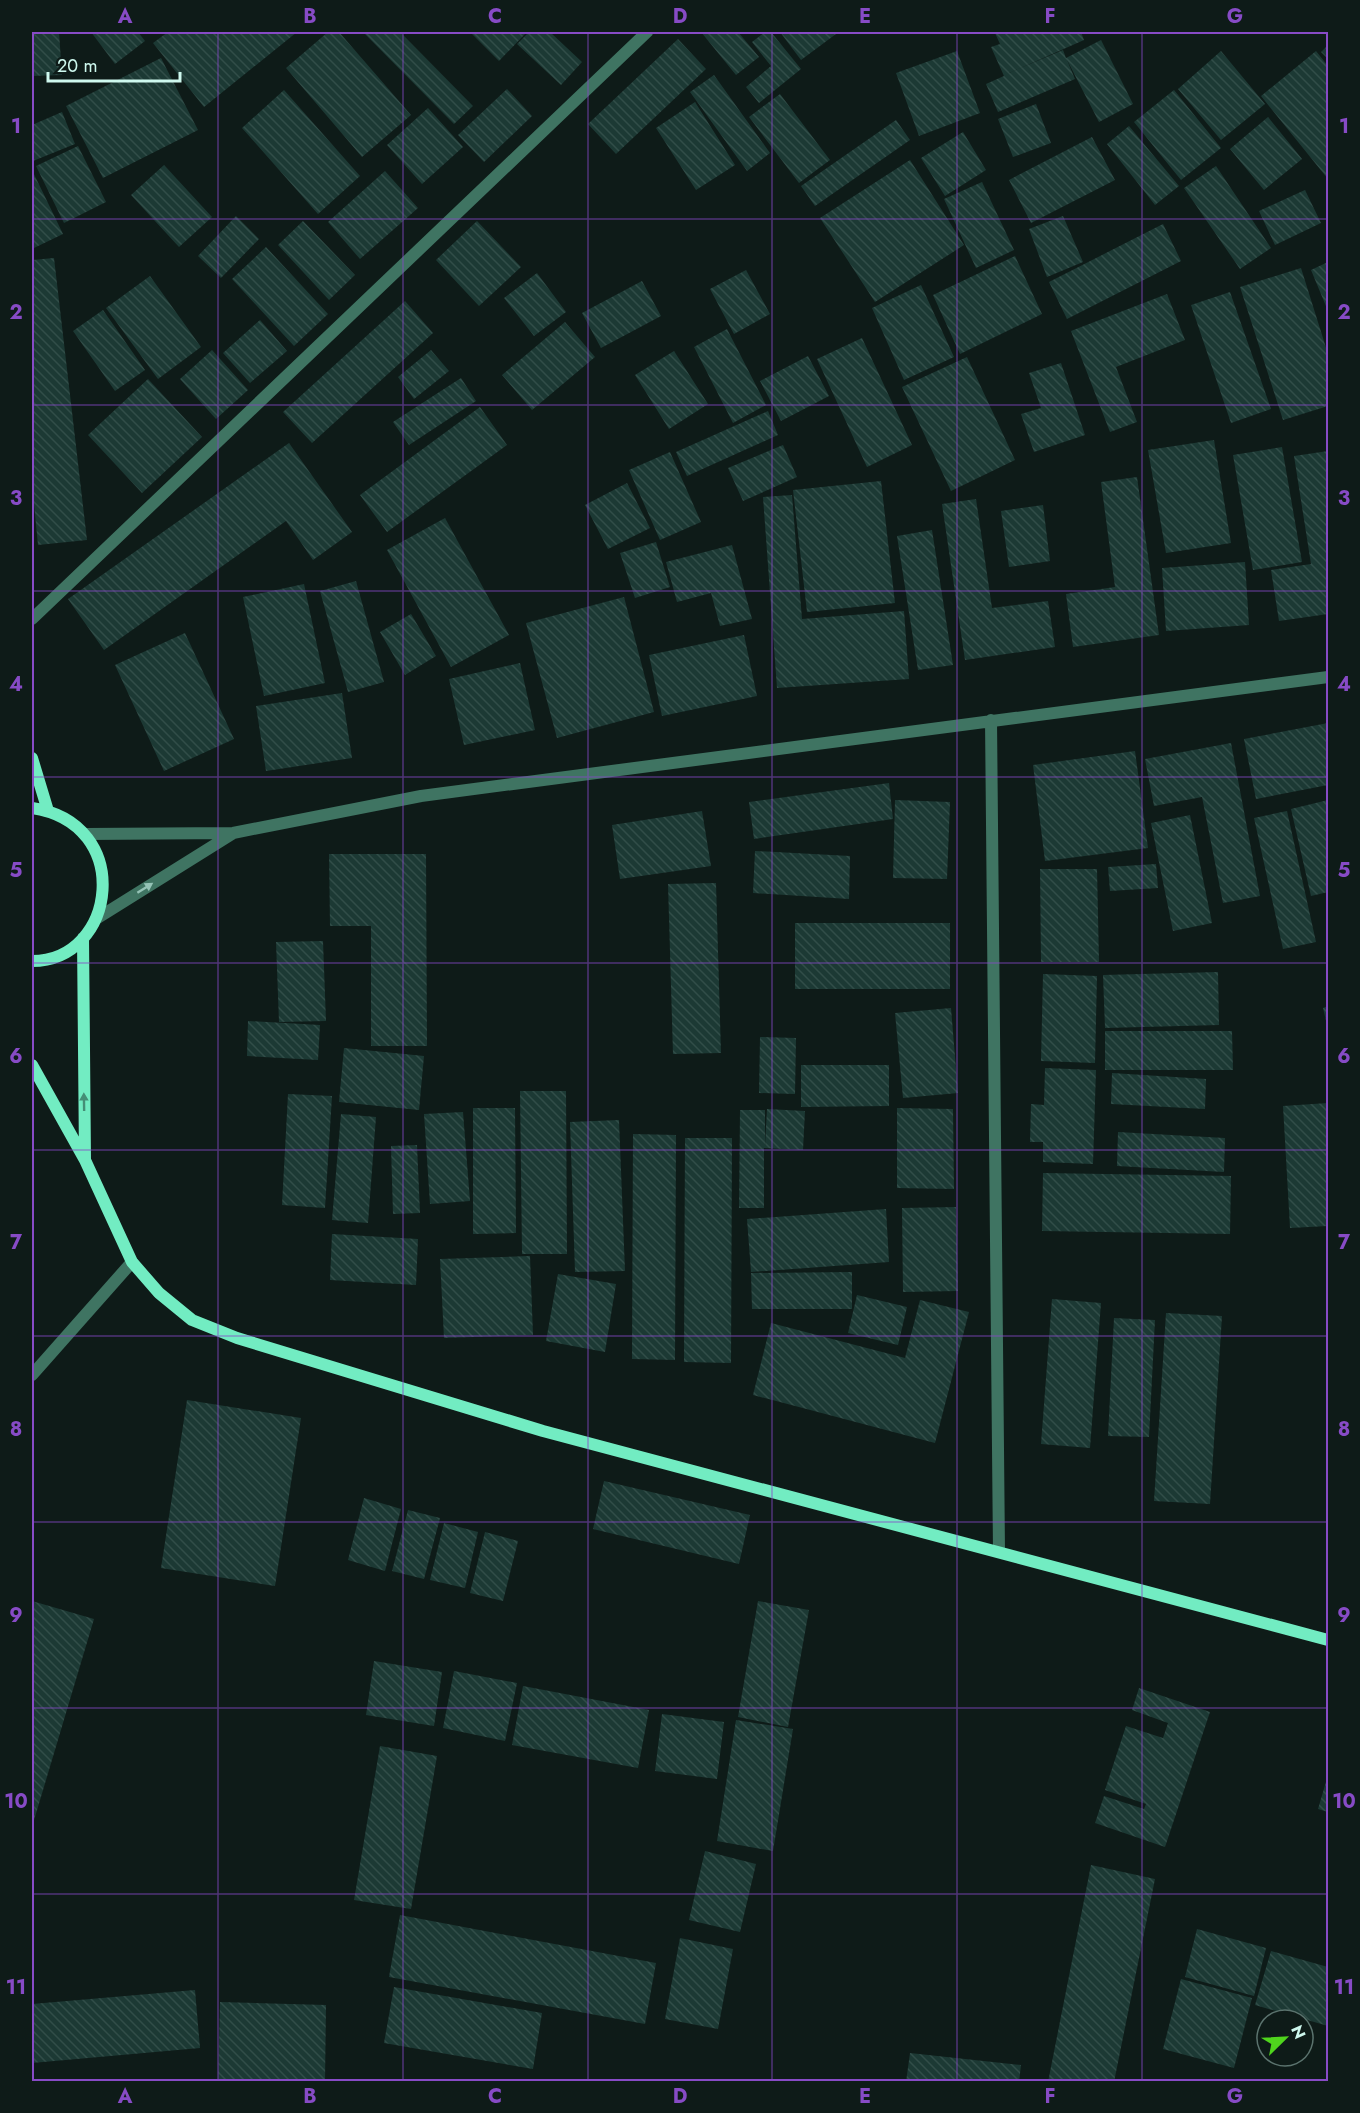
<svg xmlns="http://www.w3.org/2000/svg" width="1360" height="2113" viewBox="0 0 1360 2113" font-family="Jost,sans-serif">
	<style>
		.building { fill: url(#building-back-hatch) }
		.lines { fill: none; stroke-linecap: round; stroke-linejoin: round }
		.street { stroke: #3f7462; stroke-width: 12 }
		.secondary { stroke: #72ecc2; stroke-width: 12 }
		.oneway { fill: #95c3b6 }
		.oneway2 { fill: #458e76 }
		.grid { fill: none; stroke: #874bc6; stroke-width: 1.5; stroke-opacity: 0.55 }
		.neatline { fill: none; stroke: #874bc6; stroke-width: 2 }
		.grid-label { font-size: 20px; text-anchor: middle; font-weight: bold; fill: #874bc6 }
	</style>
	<defs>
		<pattern id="building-back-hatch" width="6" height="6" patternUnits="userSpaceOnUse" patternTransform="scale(1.5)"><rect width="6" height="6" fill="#1c3934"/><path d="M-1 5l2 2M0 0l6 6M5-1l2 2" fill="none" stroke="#314d48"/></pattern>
	</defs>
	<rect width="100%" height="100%" fill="#0e1b18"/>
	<path class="building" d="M 32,32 L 59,32 L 62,75 L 32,76 Z
		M 91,32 L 138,32 L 145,41 L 115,64 Z
		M 168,32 L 297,32 L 204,107 L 153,43 Z
		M 328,32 L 339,32 L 411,115 L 362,157 L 286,68 Z
		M 363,32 L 400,32 L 473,106 L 454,124 Z
		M 470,32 L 523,32 L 525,34 L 499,61 Z
		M 529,32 L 550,32 L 582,62 L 561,85 L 517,44 Z
		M 701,32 L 738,32 L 759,57 L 736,75 Z
		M 765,32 L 771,32 L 801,69 L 759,103 L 746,87 L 771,66 L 752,42 Z
		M 780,32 L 834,32 L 836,34 L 801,60 Z
		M 998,32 L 1081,32 L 1084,40 L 1009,73 L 1063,50 L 1066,58 L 1101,40 L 1133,104 L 1099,122 L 1067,60 L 1075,79 L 998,112 L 986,84 L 1004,76 L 991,47 L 1000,44 L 995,33 Z
		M 678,39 L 706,69 L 616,154 L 588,124 Z
		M 1328,45 L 1328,59 L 1321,52 Z
		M 957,51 L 980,113 L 919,136 L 896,73 Z
		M 1221,51 L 1265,104 L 1221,140 L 1178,89 Z
		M 1316,51 L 1328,66 L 1328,179 L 1261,96 Z
		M 161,58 L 198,130 L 103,178 L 66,106 Z
		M 714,75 L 770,153 L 747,171 L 690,92 Z
		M 507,89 L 532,116 L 484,162 L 458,135 Z
		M 284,90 L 360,176 L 318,214 L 242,128 Z
		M 1174,90 L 1221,148 L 1181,180 L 1134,122 Z
		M 780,94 L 830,160 L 799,183 L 749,117 Z
		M 695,102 L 735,165 L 696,190 L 656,128 Z
		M 1036,104 L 1051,143 L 1013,157 L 998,119 Z
		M 428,108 L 463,147 L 422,184 L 387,145 Z
		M 62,112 L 75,144 L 33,161 L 32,125 Z
		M 1268,117 L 1302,159 L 1264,190 L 1230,149 Z
		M 896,120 L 910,140 L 815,206 L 801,186 Z
		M 1129,126 L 1179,186 L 1155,205 L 1107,144 Z
		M 963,132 L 986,170 L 945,196 L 921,158 Z
		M 1092,137 L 1115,180 L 1031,223 L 1009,180 Z
		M 78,146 L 106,202 L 64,223 L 36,166 Z
		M 910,160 L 964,245 L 875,302 L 820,218 Z
		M 164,165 L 212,217 L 179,247 L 131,195 Z
		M 1216,166 L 1271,248 L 1240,269 L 1184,188 Z
		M 32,170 L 63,234 L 34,248 L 32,243 Z
		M 385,171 L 418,208 L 360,259 L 328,222 Z
		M 982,182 L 1014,250 L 976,268 L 944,199 Z
		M 1305,190 L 1321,223 L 1275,245 L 1259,211 Z
		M 236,216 L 259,239 L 221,278 L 198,256 Z
		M 1063,216 L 1083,262 L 1047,277 L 1029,229 Z
		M 303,221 L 355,275 L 329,300 L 278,245 Z
		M 477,221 L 521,267 L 479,306 L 436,260 Z
		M 1163,224 L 1181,261 L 1067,319 L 1049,282 Z
		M 266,247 L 328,314 L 294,346 L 232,279 Z
		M 1015,256 L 1042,314 L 960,354 L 933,295 Z
		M 54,258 L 87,540 L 38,545 L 32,484 L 32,260 Z
		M 1328,262 L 1328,311 L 1311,270 Z
		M 1301,268 L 1328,354 L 1328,406 L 1283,420 L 1240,287 Z
		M 746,270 L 770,314 L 734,334 L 710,289 Z
		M 537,273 L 566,312 L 534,336 L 504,298 Z
		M 150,276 L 201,347 L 158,379 L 106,308 Z
		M 642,281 L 661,316 L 601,348 L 582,313 Z
		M 921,285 L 954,357 L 904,380 L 872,308 Z
		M 1230,292 L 1271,409 L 1231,423 L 1191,305 Z
		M 1167,294 L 1185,340 L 1116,367 L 1137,422 L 1110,432 L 1071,331 Z
		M 405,301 L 433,333 L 312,443 L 283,412 Z
		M 103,310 L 145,370 L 115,391 L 73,331 Z
		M 260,320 L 287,351 L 250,383 L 223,353 Z
		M 565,322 L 595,357 L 532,410 L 502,375 Z
		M 727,329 L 766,405 L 733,423 L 694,347 Z
		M 862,338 L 912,445 L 867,467 L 817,359 Z
		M 212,350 L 248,390 L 216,419 L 180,379 Z
		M 431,350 L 449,371 L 414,399 L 398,377 Z
		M 674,351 L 708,404 L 669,429 L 635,375 Z
		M 808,356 L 829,396 L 781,421 L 760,381 Z
		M 967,357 L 1015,460 L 951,491 L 902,387 Z
		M 1061,363 L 1085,435 L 1034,452 L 1021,414 L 1041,408 L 1029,373 Z
		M 461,378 L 476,401 L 409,445 L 393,422 Z
		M 148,379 L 202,437 L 142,493 L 88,435 Z
		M 480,407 L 507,445 L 387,532 L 360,495 Z
		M 768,411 L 778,435 L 687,476 L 676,452 Z
		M 1214,440 L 1231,543 L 1166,553 L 1148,450 Z
		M 289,443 L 352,532 L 313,560 L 286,521 L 104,650 L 68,599 Z
		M 783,445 L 797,477 L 743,501 L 728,468 Z
		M 1282,447 L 1302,562 L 1253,570 L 1233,455 Z
		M 1328,451 L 1328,614 L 1279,621 L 1271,570 L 1311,564 L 1294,456 Z
		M 670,452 L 701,522 L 660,540 L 629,470 Z
		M 1137,477 L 1159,635 L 1073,647 L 1066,594 L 1115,587 L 1101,482 Z
		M 881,481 L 895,603 L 807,612 L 793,490 Z
		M 627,483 L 650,528 L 608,549 L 585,505 Z
		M 792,495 L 802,619 L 904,611 L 909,679 L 777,688 L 763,497 Z
		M 976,499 L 992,608 L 1048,601 L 1055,647 L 965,660 L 942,504 Z
		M 1043,505 L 1050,561 L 1009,567 L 1001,511 Z
		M 445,518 L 509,635 L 451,667 L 387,550 Z
		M 932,530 L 953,665 L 918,670 L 897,536 Z
		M 656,542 L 670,587 L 635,598 L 620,553 Z
		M 732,545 L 752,619 L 720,626 L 711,593 L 677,602 L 666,562 Z
		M 1245,562 L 1249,625 L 1166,631 L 1162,568 Z
		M 356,581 L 384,682 L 348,692 L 320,591 Z
		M 304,584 L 325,683 L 264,696 L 243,597 Z
		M 624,597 L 654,712 L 557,738 L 526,623 Z
		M 411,614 L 436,656 L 405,675 L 380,632 Z
		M 185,633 L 234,739 L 164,771 L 115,665 Z
		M 744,635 L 757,696 L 662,716 L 649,655 Z
		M 520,663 L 535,730 L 464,745 L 449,679 Z
		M 342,693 L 352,758 L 266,771 L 256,706 Z
		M 1328,723 L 1328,785 L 1256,799 L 1244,739 Z
		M 1231,743 L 1260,896 L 1223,903 L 1202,797 L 1154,806 L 1145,759 Z
		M 1135,751 L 1148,848 L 1045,861 L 1033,765 Z
		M 889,783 L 893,819 L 754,839 L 749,802 Z
		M 895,800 L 950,802 L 947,879 L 893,878 Z
		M 1328,800 L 1328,892 L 1311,896 L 1291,809 Z
		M 702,811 L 711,866 L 620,879 L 612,825 Z
		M 1287,811 L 1316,942 L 1283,949 L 1254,818 Z
		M 1190,815 L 1212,923 L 1173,931 L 1151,823 Z
		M 755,851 L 850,856 L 849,899 L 753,893 Z
		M 329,854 L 426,854 L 427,1046 L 371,1046 L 371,926 L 330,926 Z
		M 1156,864 L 1158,888 L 1110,891 L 1108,867 Z
		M 1040,869 L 1097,869 L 1099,962 L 1041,962 Z
		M 716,883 L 721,1053 L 673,1054 L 668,884 Z
		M 795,923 L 950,923 L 950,989 L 795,989 Z
		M 323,941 L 326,1021 L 279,1022 L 276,942 Z
		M 1218,972 L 1219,1025 L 1105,1028 L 1103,975 Z
		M 1043,974 L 1097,976 L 1095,1063 L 1041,1061 Z
		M 1328,1006 L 1328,1029 L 1323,1008 Z
		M 951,1008 L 958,1093 L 903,1098 L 895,1013 Z
		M 248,1021 L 320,1025 L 318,1060 L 247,1056 Z
		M 1105,1031 L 1232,1031 L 1233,1070 L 1105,1070 Z
		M 760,1037 L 796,1038 L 795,1094 L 759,1093 Z
		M 344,1048 L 424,1056 L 419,1110 L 339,1102 Z
		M 801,1065 L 889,1065 L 889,1106 L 801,1107 Z
		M 1045,1068 L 1096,1070 L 1093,1164 L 1043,1162 L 1043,1142 L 1030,1142 L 1031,1104 L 1044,1105 Z
		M 1112,1073 L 1206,1079 L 1205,1109 L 1111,1104 Z
		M 520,1091 L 566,1091 L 567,1254 L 522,1254 Z
		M 288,1094 L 332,1096 L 325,1208 L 282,1205 Z
		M 1328,1103 L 1328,1226 L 1290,1228 L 1283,1106 Z
		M 473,1108 L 515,1108 L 516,1233 L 473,1234 Z
		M 897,1108 L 953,1109 L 954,1189 L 897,1188 Z
		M 767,1109 L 805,1111 L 803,1150 L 764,1148 L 764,1208 L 739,1208 L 740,1110 L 765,1110 L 765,1146 Z
		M 463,1112 L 470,1201 L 430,1204 L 424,1114 Z
		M 341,1114 L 376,1117 L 368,1223 L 332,1220 Z
		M 619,1120 L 625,1271 L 575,1272 L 570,1122 Z
		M 1118,1132 L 1225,1138 L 1224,1172 L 1117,1166 Z
		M 633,1134 L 676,1135 L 675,1360 L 632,1359 Z
		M 685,1138 L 732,1138 L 731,1363 L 684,1362 Z
		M 417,1145 L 420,1213 L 393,1214 L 391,1146 Z
		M 1043,1173 L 1231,1176 L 1230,1234 L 1042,1231 Z
		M 956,1207 L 958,1291 L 903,1292 L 902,1208 Z
		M 886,1209 L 889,1262 L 751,1272 L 747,1219 Z
		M 332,1234 L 418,1239 L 416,1285 L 330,1280 Z
		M 530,1256 L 533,1335 L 444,1338 L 440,1259 Z
		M 852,1272 L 852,1309 L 752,1309 L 751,1273 Z
		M 558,1274 L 616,1284 L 605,1352 L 546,1341 Z
		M 857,1295 L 907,1307 L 898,1345 L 848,1333 Z
		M 1052,1299 L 1101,1303 L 1090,1448 L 1041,1444 Z
		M 920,1300 L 969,1312 L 935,1443 L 753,1395 L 771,1323 L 905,1358 Z
		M 1166,1313 L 1222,1316 L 1210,1504 L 1154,1501 Z
		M 1114,1318 L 1155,1320 L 1149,1437 L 1108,1436 Z
		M 187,1400 L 301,1418 L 275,1586 L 161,1568 Z
		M 604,1481 L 750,1515 L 739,1564 L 593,1529 Z
		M 364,1498 L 401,1509 L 385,1571 L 348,1560 Z
		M 408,1510 L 440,1518 L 424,1579 L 392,1571 Z
		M 444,1523 L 478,1532 L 465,1588 L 430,1580 Z
		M 485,1532 L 518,1541 L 503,1601 L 470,1593 Z
		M 32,1601 L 94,1619 L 32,1827 Z
		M 758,1601 L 809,1610 L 788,1727 L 738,1717 Z
		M 374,1661 L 442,1672 L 434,1726 L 366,1715 Z
		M 454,1671 L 517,1683 L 505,1741 L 443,1728 Z
		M 523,1686 L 649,1710 L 638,1768 L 512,1745 Z
		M 1139,1688 L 1210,1712 L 1165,1847 L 1095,1823 L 1104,1796 L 1144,1809 L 1146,1804 L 1105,1790 L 1126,1726 L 1163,1738 L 1168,1723 L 1132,1710 Z
		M 662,1714 L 724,1722 L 717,1779 L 655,1771 Z
		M 736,1720 L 793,1729 L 773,1851 L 717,1841 Z
		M 380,1746 L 437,1756 L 411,1909 L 354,1900 Z
		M 1328,1775 L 1328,1812 L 1318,1809 Z
		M 705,1851 L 756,1864 L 740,1932 L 689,1920 Z
		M 1091,1865 L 1155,1879 L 1114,2082 L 1048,2082 Z
		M 400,1915 L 656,1963 L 645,2024 L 389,1977 Z
		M 1197,1929 L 1266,1948 L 1254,1996 L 1185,1977 Z
		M 680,1938 L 733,1949 L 718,2029 L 665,2019 Z
		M 1271,1951 L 1328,1967 L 1328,2026 L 1255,2005 Z
		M 1181,1979 L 1252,1998 L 1234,2068 L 1163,2049 Z
		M 394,1987 L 542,2013 L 533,2069 L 384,2043 Z
		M 195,1990 L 200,2048 L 32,2063 L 32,2004 Z
		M 220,2002 L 326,2005 L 325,2082 L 218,2082 Z
		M 910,2053 L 1021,2065 L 1019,2082 L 906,2082 Z"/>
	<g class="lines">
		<path class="street" d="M 32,619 L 647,32
			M 991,720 L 999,1552
			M 85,834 L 233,833 L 421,796 L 1328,677
			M 96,919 L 232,834
			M 32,1375 L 132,1262"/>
		<path class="secondary" d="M 32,758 L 48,811
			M 32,808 C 135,823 117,961 32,961
			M 83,938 L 85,1159
			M 32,1065 L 85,1160 L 132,1262 L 159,1293 L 192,1320 L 237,1338 L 543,1431 L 1328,1640"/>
	</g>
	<defs><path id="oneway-solid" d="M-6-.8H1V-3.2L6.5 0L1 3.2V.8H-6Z" transform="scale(1.5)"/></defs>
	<use class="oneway" href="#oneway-solid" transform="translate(145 888) rotate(-32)"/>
	<use class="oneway2" href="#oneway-solid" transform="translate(84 1102) rotate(-91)"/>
	<path class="grid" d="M 218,32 L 218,2082M 403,32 L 403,2082M 588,32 L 588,2082M 772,32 L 772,2082M 957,32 L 957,2082M 1142,32 L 1142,2082M 32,219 L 1328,219M 32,405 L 1328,405M 32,591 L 1328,591M 32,777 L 1328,777M 32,963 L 1328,963M 32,1150 L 1328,1150M 32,1336 L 1328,1336M 32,1522 L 1328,1522M 32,1708 L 1328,1708M 32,1894 L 1328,1894"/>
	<rect width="1360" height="2113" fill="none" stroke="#0e1b18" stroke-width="66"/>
	<g transform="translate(1285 2038) rotate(66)"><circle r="28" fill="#0e1b18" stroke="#5b736e" stroke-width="1.5"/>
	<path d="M0-4.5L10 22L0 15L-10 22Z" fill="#4fd51d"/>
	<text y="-9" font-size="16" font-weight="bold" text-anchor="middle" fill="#cef8ee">N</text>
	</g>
	<path d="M48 72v9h132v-9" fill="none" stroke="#cef8ee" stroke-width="3"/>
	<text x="57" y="72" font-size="18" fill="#cef8ee" stroke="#0e1b18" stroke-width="4.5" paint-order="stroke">20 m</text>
	<rect x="33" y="33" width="1294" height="2047" class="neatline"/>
	<g class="grid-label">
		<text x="125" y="23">A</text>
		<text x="310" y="23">B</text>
		<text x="495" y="23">C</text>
		<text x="680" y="23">D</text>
		<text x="865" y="23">E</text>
		<text x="1050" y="23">F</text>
		<text x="1235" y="23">G</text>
		<text x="16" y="133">1</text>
		<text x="1344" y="133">1</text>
		<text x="16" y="319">2</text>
		<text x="1344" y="319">2</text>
		<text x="16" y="505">3</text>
		<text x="1344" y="505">3</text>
		<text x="16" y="691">4</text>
		<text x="1344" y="691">4</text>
		<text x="16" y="877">5</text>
		<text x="1344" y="877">5</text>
		<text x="16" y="1063">6</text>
		<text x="1344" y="1063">6</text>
		<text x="16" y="1249">7</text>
		<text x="1344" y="1249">7</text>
		<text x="16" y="1436">8</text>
		<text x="1344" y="1436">8</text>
		<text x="16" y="1622">9</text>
		<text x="1344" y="1622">9</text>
		<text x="16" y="1808">10</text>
		<text x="1344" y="1808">10</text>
		<text x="16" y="1994">11</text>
		<text x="1344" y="1994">11</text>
		<text x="125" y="2103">A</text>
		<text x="310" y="2103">B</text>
		<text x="495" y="2103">C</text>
		<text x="680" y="2103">D</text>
		<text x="865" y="2103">E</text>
		<text x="1050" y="2103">F</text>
		<text x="1235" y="2103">G</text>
	</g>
</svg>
